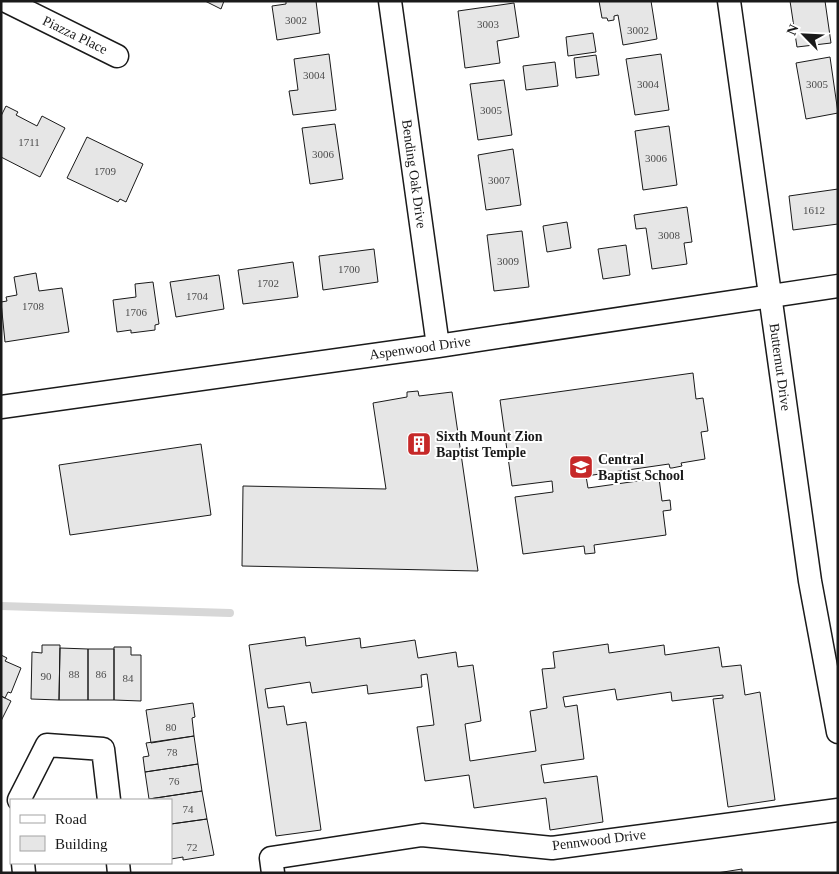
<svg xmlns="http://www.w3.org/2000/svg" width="839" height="874" viewBox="0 0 839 874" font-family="'Times New Roman',serif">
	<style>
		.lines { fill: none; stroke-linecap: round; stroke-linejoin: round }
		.stream { stroke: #d7d7d7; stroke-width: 8 }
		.building { fill: #e6e6e6; stroke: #1a1a1a }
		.street-casing { stroke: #1a1a1a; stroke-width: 25 }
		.street { stroke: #fff; stroke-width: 22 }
		.labels { text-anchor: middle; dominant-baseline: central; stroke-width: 4; stroke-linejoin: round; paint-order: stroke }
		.number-label { font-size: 11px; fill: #4d4d4d }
		.street-label { font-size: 14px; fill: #1a1a1a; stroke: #fff }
		.poi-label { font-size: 14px; font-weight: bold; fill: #1a1a1a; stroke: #fff; text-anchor: start }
	</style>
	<rect width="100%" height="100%" fill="#fff"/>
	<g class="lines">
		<path class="stream" d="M 1,606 L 230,613"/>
	</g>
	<path class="building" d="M 205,1 L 224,1 L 221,9 Z
		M 286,1 L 316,1 L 320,33 L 277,40 L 272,6 L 286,4 Z
		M 599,1 L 651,1 L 657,39 L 623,45 L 618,15 L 614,16 L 614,20 L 608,21 L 607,18 L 602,18 Z
		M 790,1 L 825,1 L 831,43 L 797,47 Z
		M 514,3 L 519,37 L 497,41 L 500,63 L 465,68 L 458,11 Z
		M 593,33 L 596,52 L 568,56 L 566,37 Z
		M 329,54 L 336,110 L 293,115 L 289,91 L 298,90 L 294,59 Z
		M 661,54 L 669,110 L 635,115 L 626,59 Z
		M 596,55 L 599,75 L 576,78 L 574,58 Z
		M 830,57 L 838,113 L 806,119 L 796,63 Z
		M 555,62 L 558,86 L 526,90 L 523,66 Z
		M 504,80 L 512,135 L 478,140 L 470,84 Z
		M 6,106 L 18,112 L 16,115 L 37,126 L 42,116 L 65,128 L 40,177 L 1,157 L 1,116 Z
		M 335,124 L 343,179 L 310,184 L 302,128 Z
		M 669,126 L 677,185 L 643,190 L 635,131 Z
		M 87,137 L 143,164 L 126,202 L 120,199 L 118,202 L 67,178 Z
		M 513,149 L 521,205 L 486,210 L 478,155 Z
		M 838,189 L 838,224 L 793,230 L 789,196 Z
		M 687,207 L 692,242 L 684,243 L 687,264 L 652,269 L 646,228 L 636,229 L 634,215 Z
		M 567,222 L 571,248 L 547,252 L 543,226 Z
		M 522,231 L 529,287 L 494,291 L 487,235 Z
		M 626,245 L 630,275 L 603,279 L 598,249 Z
		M 374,249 L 378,282 L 323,290 L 319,256 Z
		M 293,262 L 298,297 L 243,304 L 238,270 Z
		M 36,273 L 39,291 L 62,288 L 69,332 L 5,342 L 1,302 L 7,301 L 6,297 L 17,295 L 14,277 Z
		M 219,275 L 224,309 L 176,317 L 170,282 Z
		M 153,282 L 159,324 L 155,325 L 155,330 L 131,333 L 131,330 L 117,332 L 113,300 L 136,297 L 135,284 Z
		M 693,373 L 696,399 L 703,398 L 708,431 L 701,432 L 705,459 L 681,463 L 682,466 L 672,468 L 670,468 L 669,464 L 586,476 L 588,488 L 659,478 L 662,501 L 670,500 L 671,510 L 663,511 L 666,535 L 594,545 L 595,553 L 585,554 L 584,546 L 523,554 L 515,497 L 553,492 L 552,481 L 512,486 L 500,400 Z
		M 418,391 L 419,396 L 452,392 L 478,571 L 242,566 L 243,486 L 386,489 L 373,403 L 407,397 L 407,392 Z
		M 201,444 L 211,515 L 70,535 L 59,465 Z
		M 305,637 L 306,646 L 360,638 L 361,648 L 415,640 L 418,658 L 456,652 L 458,667 L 473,665 L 481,721 L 465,724 L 470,761 L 536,751 L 530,711 L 547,708 L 542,669 L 555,668 L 553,652 L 608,644 L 609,653 L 664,645 L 665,655 L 719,647 L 722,667 L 741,665 L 745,695 L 760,692 L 775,800 L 728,807 L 713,699 L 723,698 L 723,695 L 672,701 L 671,692 L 617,700 L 615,689 L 563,697 L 565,707 L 577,705 L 584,759 L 541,765 L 544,783 L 597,776 L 603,822 L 550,830 L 546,798 L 474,808 L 469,775 L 425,781 L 417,727 L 434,725 L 427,674 L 421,675 L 422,687 L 368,694 L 367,685 L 312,693 L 310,682 L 265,689 L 268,708 L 284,706 L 287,725 L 306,722 L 321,830 L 276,836 L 249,645 Z
		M 42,645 L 60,645 L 59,700 L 31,699 L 32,652 L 42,653 Z
		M 114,647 L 131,647 L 131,655 L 141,655 L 141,701 L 114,700 Z
		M 60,648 L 88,649 L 88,700 L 59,700 Z
		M 88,649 L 114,649 L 114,700 L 88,700 Z
		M 1,655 L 7,658 L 5,661 L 21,668 L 11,693 L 8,692 L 5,698 L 1,696 Z
		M 1,696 L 11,701 L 1,721 Z
		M 193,703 L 195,717 L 192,718 L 194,736 L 151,743 L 146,710 Z
		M 194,736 L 198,764 L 145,772 L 143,757 L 149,756 L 146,743 Z
		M 198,764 L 202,791 L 149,799 L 145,772 Z
		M 202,791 L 207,819 L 171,824 L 171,800 L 150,800 L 149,799 Z
		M 207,819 L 214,855 L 183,860 L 183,857 L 171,859 L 171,824 Z
		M 742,869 L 742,873 L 717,873 Z"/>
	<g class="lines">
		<defs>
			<path id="street" d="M 6,1 L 117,56
				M 390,1 L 438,346
				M 729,1 L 810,581 L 838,732
				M 1,407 L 438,346 L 838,286
				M 19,800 L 47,745 L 103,749 L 109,800
				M 23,863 L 24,873
				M 118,863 L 119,873
				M 273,873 L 271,858 L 422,835 L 552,848 L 838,810"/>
		</defs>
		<use href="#street" class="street-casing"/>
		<use href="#street" class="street"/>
	</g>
	<defs>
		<symbol id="building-square" viewBox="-11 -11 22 22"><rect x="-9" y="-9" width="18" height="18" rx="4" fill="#c62828" stroke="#fff"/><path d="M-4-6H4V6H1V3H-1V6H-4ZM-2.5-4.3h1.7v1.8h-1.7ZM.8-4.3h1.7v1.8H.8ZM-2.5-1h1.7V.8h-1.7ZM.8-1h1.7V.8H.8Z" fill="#fff"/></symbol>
		<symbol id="school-square" viewBox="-11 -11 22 22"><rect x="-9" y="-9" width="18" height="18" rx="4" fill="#c62828" stroke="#fff"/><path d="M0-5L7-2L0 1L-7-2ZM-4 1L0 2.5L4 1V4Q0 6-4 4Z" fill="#fff"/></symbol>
	</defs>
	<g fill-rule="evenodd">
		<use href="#building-square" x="405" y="430" width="28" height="28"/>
		<use href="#school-square" x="567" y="453" width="28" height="28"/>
	</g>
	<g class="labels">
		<g class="number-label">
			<text x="296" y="20">3002</text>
			<text x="488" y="24">3003</text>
			<text x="638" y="30">3002</text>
			<text x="314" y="75">3004</text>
			<text x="648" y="84">3004</text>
			<text x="817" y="84">3005</text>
			<text x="491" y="110">3005</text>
			<text x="29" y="142">1711</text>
			<text x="323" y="154">3006</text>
			<text x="656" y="158">3006</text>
			<text x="105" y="171">1709</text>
			<text x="499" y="180">3007</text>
			<text x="814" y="210">1612</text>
			<text x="669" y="235">3008</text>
			<text x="508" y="261">3009</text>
			<text x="349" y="269">1700</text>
			<text x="268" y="283">1702</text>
			<text x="197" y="296">1704</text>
			<text x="33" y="306">1708</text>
			<text x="136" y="312">1706</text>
			<text x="74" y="674">88</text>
			<text x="101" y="674">86</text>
			<text x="46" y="676">90</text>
			<text x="128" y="678">84</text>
			<text x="171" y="727">80</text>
			<text x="172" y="752">78</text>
			<text x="174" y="781">76</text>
			<text x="188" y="809">74</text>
			<text x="192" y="847">72</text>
		</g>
		<g class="street-label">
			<text transform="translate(75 35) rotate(26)">Piazza Place</text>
			<text transform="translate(414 174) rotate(82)">Bending Oak Drive</text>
			<text transform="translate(420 348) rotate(-8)">Aspenwood Drive</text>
			<text transform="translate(780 367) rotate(82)">Butternut Drive</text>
			<text transform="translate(599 840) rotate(-7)">Pennwood Drive</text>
		</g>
		<g class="poi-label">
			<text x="436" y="436">Sixth Mount Zion<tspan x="436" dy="16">Baptist Temple</tspan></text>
			<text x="598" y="459">Central<tspan x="598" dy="16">Baptist School</tspan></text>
		</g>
	</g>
	<rect width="839" height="874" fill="none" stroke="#1a1a1a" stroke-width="5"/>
	<rect x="10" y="799" width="162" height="65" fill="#ffffff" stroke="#a3a3a3"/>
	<rect x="20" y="815" width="25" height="8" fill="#ffffff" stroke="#a3a3a3"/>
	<text x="55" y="824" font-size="15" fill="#1a1a1a">Road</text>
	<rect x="20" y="836" width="25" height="15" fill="#e6e6e6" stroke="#a3a3a3"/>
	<text x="55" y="849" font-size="15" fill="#1a1a1a">Building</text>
	<g transform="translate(804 35) rotate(294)" stroke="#ffffff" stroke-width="4" paint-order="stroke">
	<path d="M0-4L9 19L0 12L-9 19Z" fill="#1a1a1a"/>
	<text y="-8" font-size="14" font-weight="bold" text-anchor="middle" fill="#1a1a1a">N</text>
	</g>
</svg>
